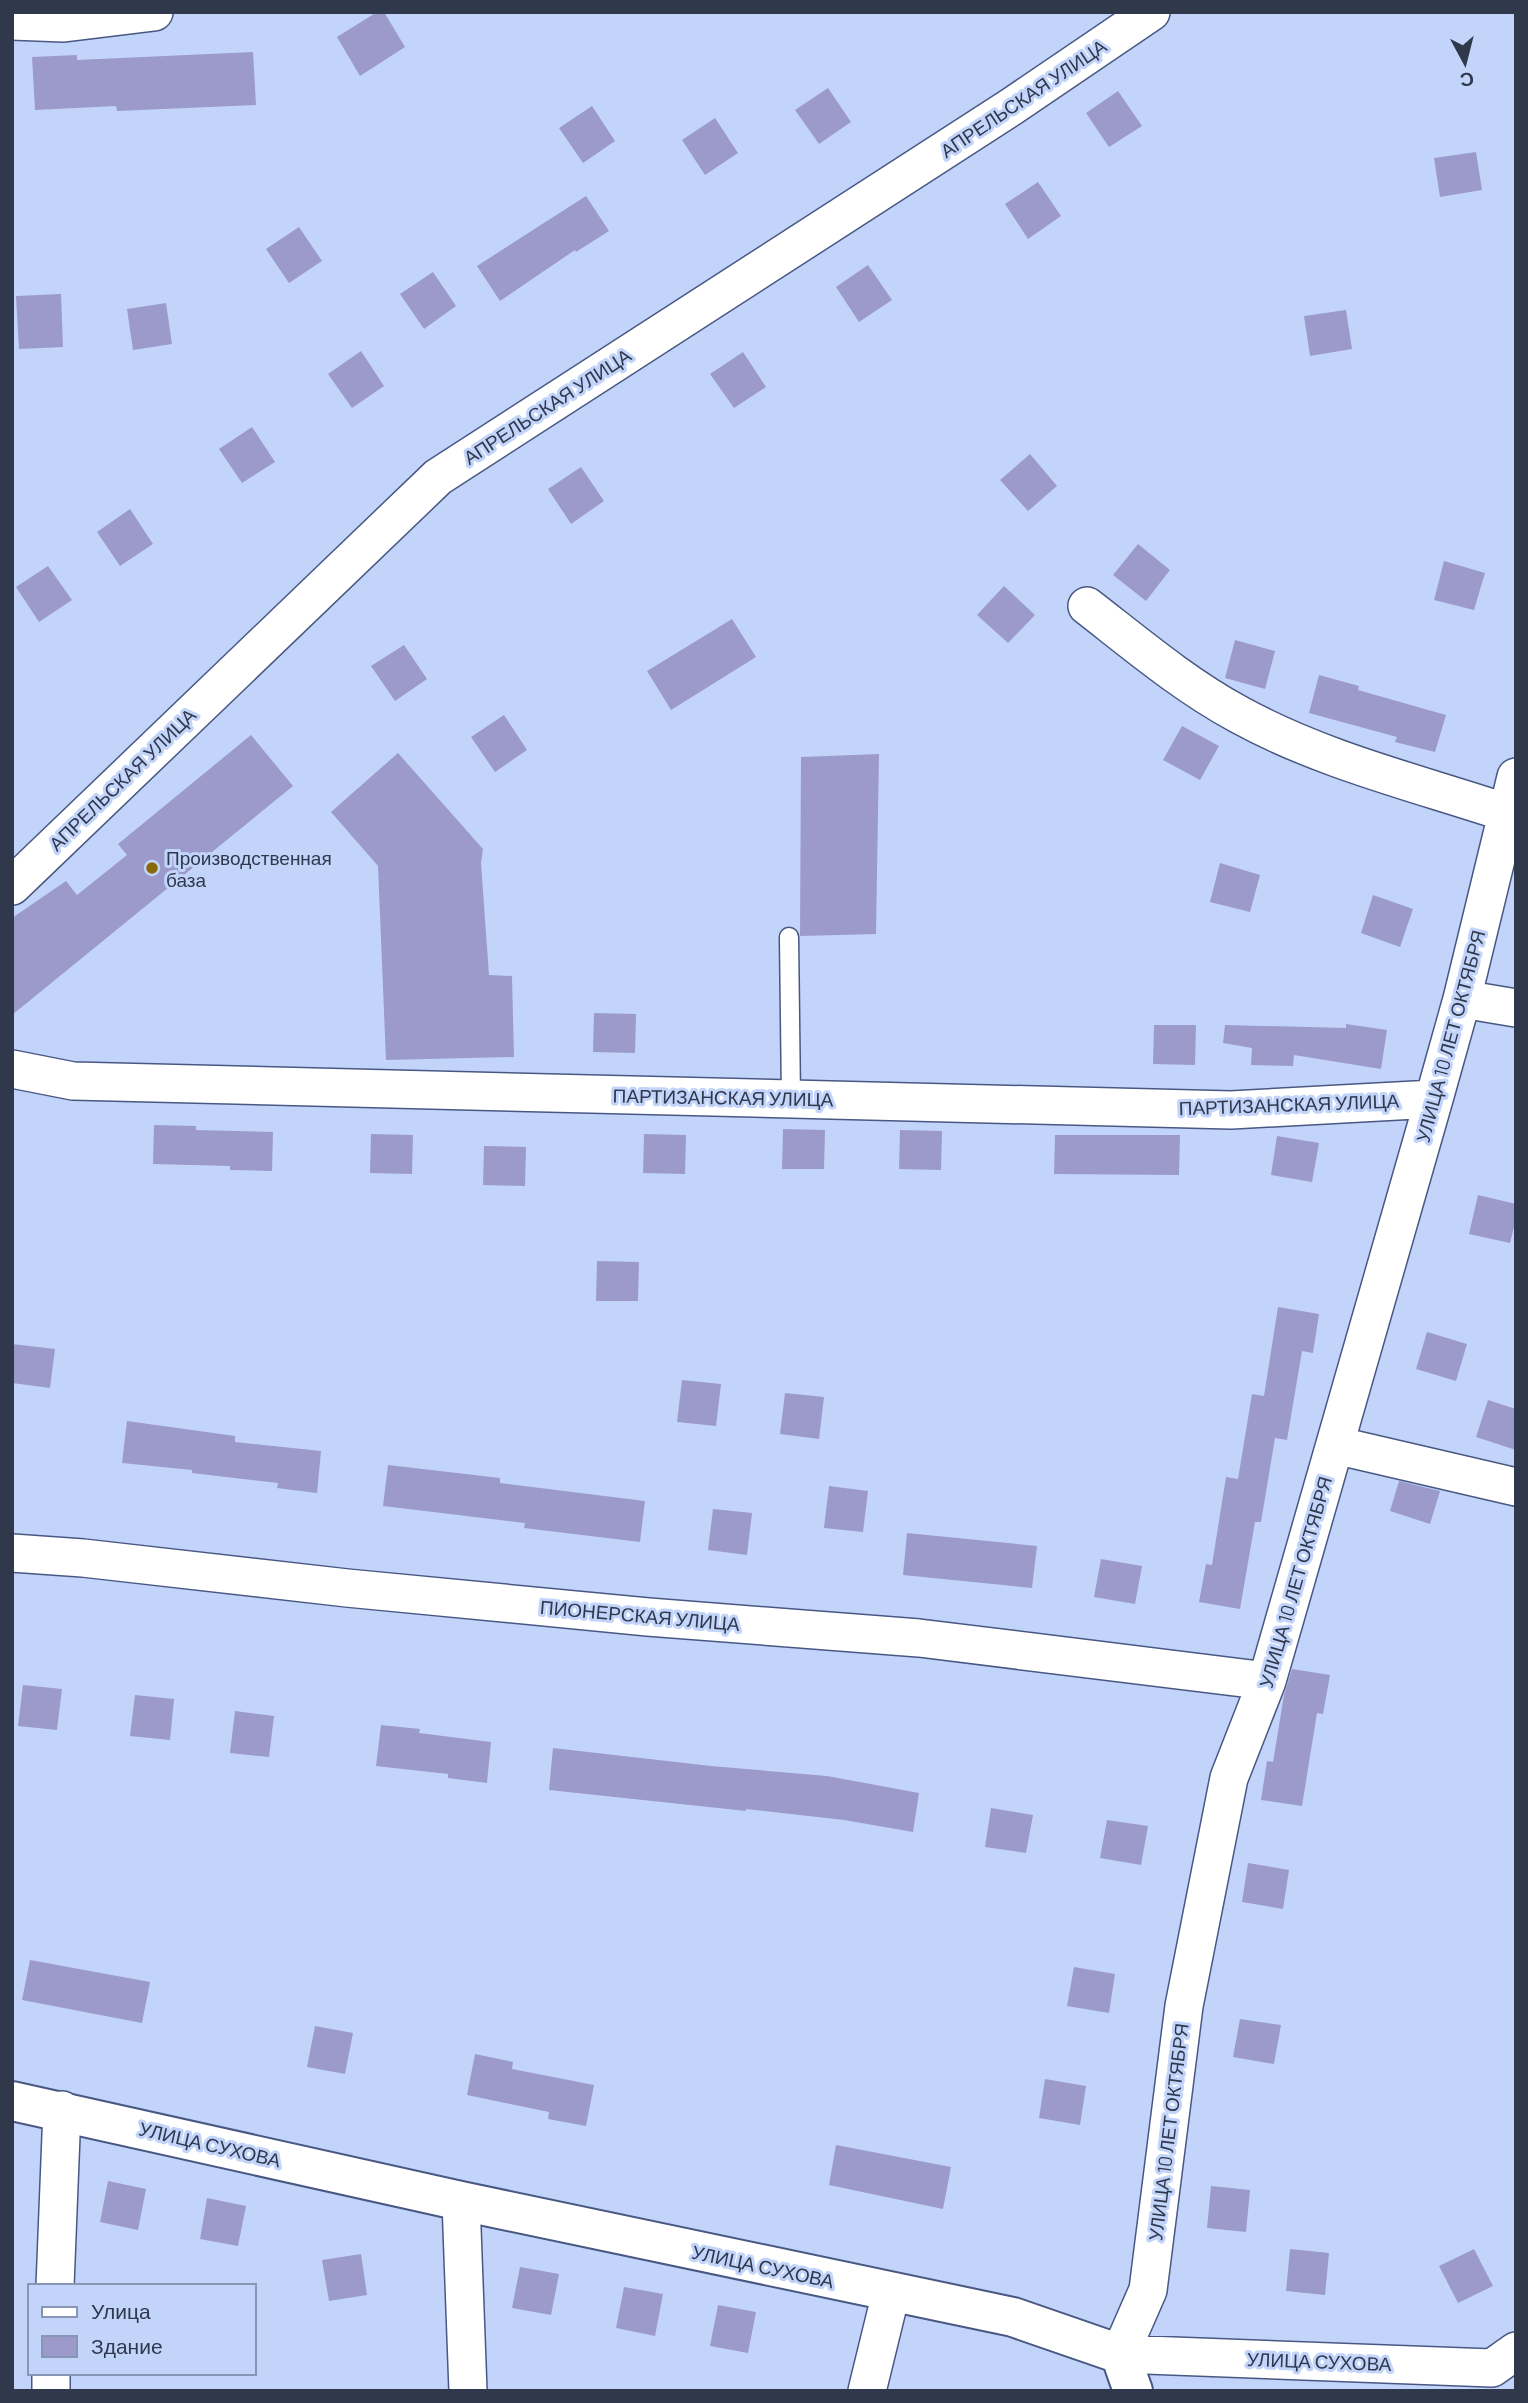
<svg xmlns="http://www.w3.org/2000/svg" width="1528" height="2403" viewBox="0 0 1528 2403" font-family="Barlow,sans-serif">
	<style>
		.building { fill: #9c9acb }
		.lines { fill: none; stroke-linecap: round; stroke-linejoin: round }
		.lane-casing { stroke: #485883; stroke-width: 21 }
		.street-casing { stroke: #485883; stroke-width: 40 }
		.secondary-casing { stroke: #485883; stroke-width: 42 }
		.lane { stroke: #fff; stroke-width: 18 }
		.street { stroke: #fff; stroke-width: 37 }
		.secondary { stroke: #fff; stroke-width: 38 }
		.poi-dot { fill: #8a6a08; stroke: #c3d4fb; stroke-width: 2.5 }
		.labels { text-anchor: middle; dominant-baseline: central; stroke-width: 6; stroke-linejoin: round; paint-order: stroke }
		.street-label { font-size: 19px; fill: #30384c; stroke: #c3d4fb }
		.poi-label { font-size: 19px; fill: #30384c; stroke: #c3d4fb; text-anchor: start }
	</style>
	<rect width="100%" height="100%" fill="#c3d4fb"/>
	<path class="building" d="M 377,12 L 384,12 L 405,47 L 360,76 L 337,37 Z
		M 253,52 L 256,105 L 117,111 L 116,106 L 35,110 L 32,57 L 77,55 L 77,60 Z
		M 828,88 L 851,122 L 819,144 L 795,110 Z
		M 1118,91 L 1142,126 L 1109,147 L 1086,113 Z
		M 592,106 L 615,141 L 583,163 L 559,128 Z
		M 715,118 L 738,153 L 705,175 L 682,140 Z
		M 1476,152 L 1482,190 L 1440,197 L 1434,158 Z
		M 1038,182 L 1061,216 L 1028,239 L 1005,204 Z
		M 586,196 L 609,231 L 576,252 L 575,250 L 500,301 L 477,266 Z
		M 299,227 L 322,261 L 289,283 L 266,249 Z
		M 868,265 L 892,300 L 859,322 L 836,287 Z
		M 433,272 L 456,306 L 424,329 L 400,294 Z
		M 61,294 L 63,347 L 19,349 L 16,296 Z
		M 166,303 L 172,344 L 133,350 L 127,309 Z
		M 1346,310 L 1352,349 L 1310,356 L 1304,316 Z
		M 361,351 L 384,386 L 352,408 L 328,374 Z
		M 743,352 L 766,387 L 734,408 L 710,374 Z
		M 252,427 L 275,462 L 242,483 L 219,449 Z
		M 1030,454 L 1057,486 L 1028,511 L 1000,480 Z
		M 581,467 L 604,501 L 571,524 L 548,489 Z
		M 130,509 L 153,544 L 120,566 L 97,532 Z
		M 1138,544 L 1170,570 L 1146,601 L 1113,575 Z
		M 1444,561 L 1485,573 L 1474,610 L 1434,600 Z
		M 48,566 L 72,600 L 39,622 L 16,587 Z
		M 1004,586 L 1035,615 L 1008,643 L 977,615 Z
		M 732,619 L 756,657 L 671,710 L 647,671 Z
		M 1235,640 L 1275,651 L 1265,689 L 1225,678 Z
		M 404,645 L 427,679 L 395,701 L 371,666 Z
		M 1319,675 L 1359,686 L 1358,690 L 1446,715 L 1435,752 L 1395,742 L 1397,737 L 1309,713 Z
		M 504,715 L 527,750 L 495,772 L 471,737 Z
		M 1182,726 L 1219,746 L 1200,780 L 1163,760 Z
		M 251,735 L 293,786 L 12,1015 L 12,918 L 66,881 L 77,895 L 127,855 L 118,844 Z
		M 398,753 L 483,849 L 481,863 L 489,975 L 512,976 L 514,1057 L 386,1060 L 378,866 L 331,812 Z
		M 879,754 L 876,934 L 800,936 L 801,757 Z
		M 1220,863 L 1260,875 L 1250,912 L 1210,902 Z
		M 1373,895 L 1413,909 L 1400,947 L 1361,933 Z
		M 594,1013 L 636,1014 L 635,1053 L 593,1052 Z
		M 1346,1024 L 1387,1030 L 1381,1069 L 1294,1055 L 1293,1066 L 1251,1065 L 1252,1048 L 1223,1043 L 1225,1025 L 1346,1028 Z
		M 1154,1025 L 1196,1025 L 1195,1065 L 1153,1064 Z
		M 154,1125 L 196,1126 L 196,1130 L 273,1132 L 272,1171 L 230,1170 L 230,1166 L 153,1164 Z
		M 783,1129 L 825,1130 L 824,1169 L 782,1169 Z
		M 900,1130 L 942,1131 L 941,1170 L 899,1169 Z
		M 371,1134 L 413,1135 L 412,1174 L 370,1173 Z
		M 644,1134 L 686,1135 L 685,1174 L 643,1173 Z
		M 1055,1135 L 1180,1135 L 1179,1175 L 1054,1174 Z
		M 1277,1136 L 1319,1143 L 1312,1182 L 1271,1175 Z
		M 484,1146 L 526,1147 L 525,1186 L 483,1185 Z
		M 1478,1195 L 1516,1204 L 1516,1219 L 1510,1243 L 1469,1234 Z
		M 597,1261 L 639,1262 L 638,1301 L 596,1301 Z
		M 1278,1307 L 1319,1314 L 1313,1353 L 1302,1351 L 1287,1440 L 1275,1438 L 1261,1522 L 1255,1522 L 1240,1609 L 1199,1602 L 1206,1564 L 1212,1565 L 1226,1477 L 1238,1479 L 1252,1394 L 1264,1396 Z
		M 1427,1332 L 1467,1344 L 1456,1381 L 1416,1369 Z
		M 12,1344 L 55,1349 L 50,1388 L 12,1383 Z
		M 682,1380 L 721,1384 L 716,1426 L 677,1422 Z
		M 785,1393 L 824,1397 L 819,1439 L 780,1434 Z
		M 1488,1400 L 1516,1409 L 1516,1450 L 1476,1437 Z
		M 127,1421 L 235,1436 L 235,1442 L 321,1451 L 317,1493 L 277,1488 L 278,1483 L 192,1473 L 192,1470 L 122,1463 Z
		M 388,1465 L 500,1478 L 500,1483 L 645,1501 L 640,1542 L 524,1528 L 525,1523 L 383,1506 Z
		M 1399,1481 L 1440,1491 L 1430,1524 L 1390,1511 Z
		M 829,1486 L 868,1491 L 863,1532 L 824,1528 Z
		M 713,1509 L 752,1513 L 747,1555 L 708,1550 Z
		M 907,1533 L 1037,1546 L 1032,1588 L 903,1575 Z
		M 1101,1559 L 1142,1566 L 1135,1604 L 1094,1597 Z
		M 1292,1669 L 1330,1675 L 1323,1714 L 1317,1713 L 1302,1806 L 1261,1800 L 1267,1761 L 1273,1762 L 1284,1695 Z
		M 23,1685 L 62,1689 L 57,1730 L 18,1726 Z
		M 135,1695 L 174,1699 L 170,1740 L 130,1736 Z
		M 235,1711 L 274,1716 L 269,1757 L 230,1753 Z
		M 381,1725 L 420,1729 L 419,1733 L 491,1742 L 487,1783 L 448,1778 L 448,1774 L 376,1766 Z
		M 553,1748 L 711,1766 L 827,1776 L 919,1793 L 913,1832 L 844,1820 L 746,1809 L 746,1811 L 549,1790 Z
		M 991,1808 L 1033,1815 L 1026,1853 L 985,1847 Z
		M 1107,1820 L 1148,1826 L 1141,1865 L 1100,1858 Z
		M 1248,1863 L 1289,1870 L 1283,1909 L 1242,1902 Z
		M 30,1960 L 150,1982 L 142,2023 L 22,2000 Z
		M 1074,1967 L 1115,1974 L 1109,2013 L 1067,2006 Z
		M 1240,2019 L 1281,2025 L 1274,2064 L 1233,2057 Z
		M 315,2026 L 353,2033 L 345,2074 L 307,2067 Z
		M 475,2054 L 513,2062 L 512,2069 L 594,2085 L 586,2126 L 548,2119 L 549,2112 L 467,2095 Z
		M 1045,2079 L 1086,2086 L 1080,2125 L 1039,2118 Z
		M 836,2145 L 951,2167 L 943,2209 L 829,2185 Z
		M 108,2181 L 146,2189 L 138,2230 L 100,2222 Z
		M 1211,2186 L 1250,2190 L 1246,2232 L 1207,2228 Z
		M 207,2198 L 246,2206 L 238,2246 L 200,2239 Z
		M 1290,2249 L 1329,2253 L 1325,2295 L 1286,2291 Z
		M 1474,2249 L 1493,2286 L 1458,2303 L 1439,2266 Z
		M 361,2254 L 367,2295 L 329,2301 L 322,2260 Z
		M 520,2267 L 559,2274 L 551,2315 L 512,2308 Z
		M 624,2287 L 663,2294 L 655,2336 L 616,2328 Z
		M 718,2305 L 756,2312 L 748,2353 L 710,2346 Z"/>
	<g class="lines">
		<defs>
			<path id="lane" d="M 789,937 L 791,1099"/>
			<path id="street" d="M 12,21 L 64,23 L 154,12
				M 1087,606 C 1136,644 1183,684 1238,714 C 1321,760 1417,783 1507,813
				M 1516,777 L 1462,999 L 1434,1099 L 1267,1681 L 1229,1778 L 1184,2006 L 1148,2290 L 1120,2354 L 1492,2368 L 1516,2351
				M 12,886 L 438,477 L 1011,107 L 1151,12
				M 1462,999 L 1516,1008
				M 12,1069 L 73,1081 L 1231,1110 L 1434,1099
				M 1335,1445 L 1516,1487
				M 12,1553 L 83,1558 L 347,1588 L 648,1617 L 919,1638 L 1267,1681
				M 461,2201 L 468,2391
				M 55,2286 L 62,2110
				M 51,2391 L 51,2373
				M 867,2391 L 891,2293"/>
			<path id="secondary" d="M 12,2101 L 461,2201 L 1013,2317 L 1120,2354 L 1133,2391"/>
		</defs>
		<use href="#lane" class="lane-casing"/>
		<use href="#street" class="street-casing"/>
		<use href="#secondary" class="secondary-casing"/>
		<use href="#lane" class="lane"/>
		<use href="#street" class="street"/>
		<use href="#secondary" class="secondary"/>
	</g>
	<circle class="poi-dot" cx="152" cy="868" r="7"/>
	<g class="labels">
		<g class="street-label">
			<text transform="translate(1023 98) rotate(-34)">АПРЕЛЬСКАЯ УЛИЦА</text>
			<text transform="translate(547 406) rotate(-33)">АПРЕЛЬСКАЯ УЛИЦА</text>
			<text transform="translate(122 779) rotate(-44)">АПРЕЛЬСКАЯ УЛИЦА</text>
			<text transform="translate(1450 1036) rotate(-75)">УЛИЦА 10 ЛЕТ ОКТЯБРЯ</text>
			<text transform="translate(723 1097) rotate(1)">ПАРТИЗАНСКАЯ УЛИЦА</text>
			<text transform="translate(1289 1104) rotate(-2)">ПАРТИЗАНСКАЯ УЛИЦА</text>
			<text transform="translate(1295 1582) rotate(-74)">УЛИЦА 10 ЛЕТ ОКТЯБРЯ</text>
			<text transform="translate(640 1615) rotate(5)">ПИОНЕРСКАЯ УЛИЦА</text>
			<text transform="translate(1168 2132) rotate(-83)">УЛИЦА 10 ЛЕТ ОКТЯБРЯ</text>
			<text transform="translate(210 2144) rotate(13)">УЛИЦА СУХОВА</text>
			<text transform="translate(763 2266) rotate(12)">УЛИЦА СУХОВА</text>
			<text transform="translate(1319 2361) rotate(2)">УЛИЦА СУХОВА</text>
		</g>
		<g class="poi-label">
			<text x="166" y="857">Производственная<tspan x="166" dy="22">база</tspan></text>
		</g>
	</g>
	<rect width="1528" height="2403" fill="none" stroke="#30384c" stroke-width="28"/>
	<rect x="28" y="2284" width="228" height="91" fill="#c3d4fb" stroke="#8896b5" stroke-width="2"/>
	<rect x="42" y="2307" width="35" height="10" fill="#ffffff" stroke="#8896b5" stroke-width="2"/>
	<text x="91" y="2319" font-size="21" fill="#30384c">Улица</text>
	<rect x="42" y="2336" width="35" height="21" fill="#9c9acb" stroke="#8896b5" stroke-width="2"/>
	<text x="91" y="2354" font-size="21" fill="#30384c">Здание</text>
	<g transform="translate(1465 63) rotate(173)" stroke="#c3d4fb" stroke-width="5" paint-order="stroke">
	<path d="M0-5L12 26L0 18L-12 26Z" fill="#30384c"/>
	<text y="-10" font-size="19" font-weight="bold" text-anchor="middle" fill="#30384c">С</text>
	</g>
</svg>
